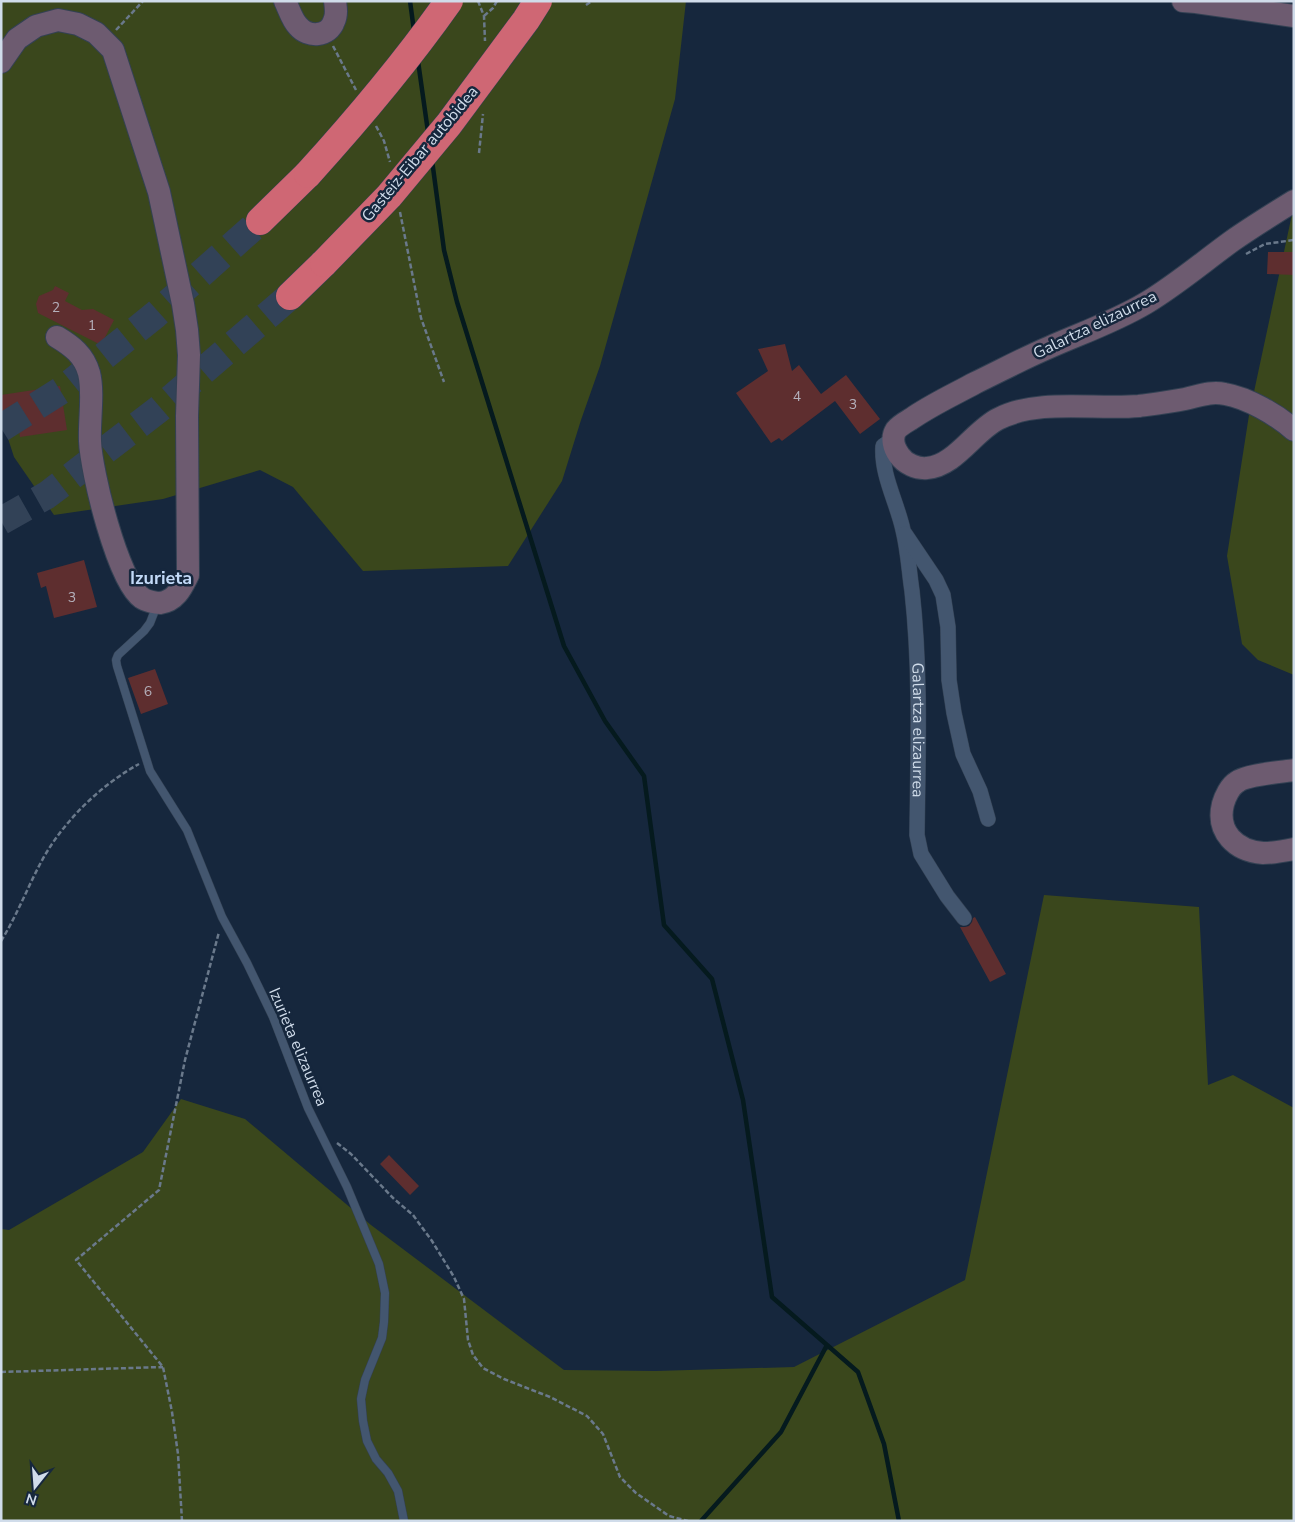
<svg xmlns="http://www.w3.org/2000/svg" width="1295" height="1522" viewBox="0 0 1295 1522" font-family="'Nunito Sans',sans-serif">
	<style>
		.green { fill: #3a471c }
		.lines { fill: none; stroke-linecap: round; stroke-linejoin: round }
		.stream { stroke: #051a1e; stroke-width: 4.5 }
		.building { fill: #5e2e2f }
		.highway-tunnel { stroke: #324257; stroke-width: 28; stroke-dasharray: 28 14; stroke-linecap: butt }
		.lane-casing { stroke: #334153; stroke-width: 9 }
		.street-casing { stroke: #334153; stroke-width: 16 }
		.secondary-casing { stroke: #334153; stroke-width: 24 }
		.highway-casing { stroke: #334153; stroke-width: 29 }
		.path { stroke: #6a798b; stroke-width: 2.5; stroke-dasharray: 5 2.5; stroke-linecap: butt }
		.lane { stroke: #43566f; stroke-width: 8 }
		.street { stroke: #43566f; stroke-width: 15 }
		.secondary { stroke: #6d5b70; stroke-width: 22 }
		.highway { stroke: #cf6774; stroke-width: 28 }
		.highway-bridge-casing { stroke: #334153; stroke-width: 29; stroke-linecap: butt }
		.highway-bridge { stroke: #cf6774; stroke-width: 28 }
		.labels { text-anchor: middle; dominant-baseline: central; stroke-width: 5; stroke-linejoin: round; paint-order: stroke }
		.number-label { font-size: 14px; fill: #b4b0bb }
		.street-label { font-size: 16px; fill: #d0dcea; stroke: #16273d }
		.neighbourhood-label { font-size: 18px; font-weight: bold; fill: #c3daf8; stroke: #16273d }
	</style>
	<rect width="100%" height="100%" fill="#16273d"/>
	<path class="green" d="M 1,1 L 686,1 L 675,99 L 600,366 L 581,420 L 562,481 L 508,566 L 363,571 L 293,487 L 260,470 L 163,499 L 54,515 L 14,457 L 1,417 Z
		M 1294,205 L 1294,675 L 1258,660 L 1242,644 L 1227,556 L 1249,415 Z
		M 1044,895 L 1199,907 L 1208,1085 L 1233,1075 L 1294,1108 L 1294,1521 L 1,1521 L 1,1229 L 9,1230 L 143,1152 L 181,1099 L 245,1119 L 371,1225 L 564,1370 L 656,1371 L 794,1367 L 965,1280 Z"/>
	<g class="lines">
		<path class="stream" d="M 410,1 L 414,31
			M 418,61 L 428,132
			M 432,160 L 444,250 L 457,302 L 564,646 L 605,721 L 644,776 L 664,925 L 712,979 L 743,1100 L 772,1297 L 858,1372 L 884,1444 L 899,1521
			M 701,1521 L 781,1432 L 827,1345"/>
	</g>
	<path class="building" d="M 1268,252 L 1294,252 L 1294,275 L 1267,274 Z
		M 55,286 L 69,293 L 65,301 L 82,310 L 93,309 L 114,320 L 101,345 L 38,313 L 36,304 L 39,296 L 53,290 Z
		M 785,344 L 792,371 L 799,365 L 821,394 L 846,375 L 880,419 L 860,434 L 835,401 L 782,441 L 779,438 L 771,443 L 736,393 L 768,371 L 758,349 Z
		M 60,386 L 67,430 L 20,437 L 18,422 L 3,424 L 1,395 Z
		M 84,560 L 97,607 L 54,618 L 46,586 L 41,588 L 37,573 Z
		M 155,669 L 168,704 L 141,714 L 128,678 Z
		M 975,917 L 1006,974 L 990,982 L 960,927 L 965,927 L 969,926 L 972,922 L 973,918 Z
		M 389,1155 L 419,1186 L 410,1195 L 380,1164 Z"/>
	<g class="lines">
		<path class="highway-tunnel" d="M 1,428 L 62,390 L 155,315 L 260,221
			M 1,521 L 47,495 L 159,409 L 290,296"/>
		<defs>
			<path id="lane" d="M 157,605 L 150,623 L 144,631 L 118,655 L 116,660 L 117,666 L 150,771 L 187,830 L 222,917 L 247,963 L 273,1017 L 308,1108 L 347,1187 L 379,1264 L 385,1293 L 384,1322 L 382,1338 L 365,1380 L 361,1399 L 363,1421 L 367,1441 L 376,1459 L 388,1473 L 398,1491 L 404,1521"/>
			<g id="street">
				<path id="s1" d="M 893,439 L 883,446 C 881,475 897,502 903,530 C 908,550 909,571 912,591 C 921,672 918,753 917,835 L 921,854 L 947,896 L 964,918"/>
				<path d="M 905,534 L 936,580 L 943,595 L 948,627 L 949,680 L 954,713 L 963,754 L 980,791 L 988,819"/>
			</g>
			<path id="secondary" d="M 285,1 C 289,9 292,20 298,26 C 308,38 329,37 334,21 C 337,15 336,8 335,1
				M 1183,1 L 1196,2 L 1294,16
				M 1,62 L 17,39 L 36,26 L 58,20 L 78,24 L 96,33 L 113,50 L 159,192 L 183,304 L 187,330 L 189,355 L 187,416 L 188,575 C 182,587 176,601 160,603 C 156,603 146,601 142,598 C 118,582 91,471 90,441 C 89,420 94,393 89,373 C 84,355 72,346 57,337
				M 1294,201 C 1273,214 1252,227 1232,241 C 1203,262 1176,285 1146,303 C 1116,321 1082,333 1050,347 C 1024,358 1000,371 975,383 C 953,395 931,405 911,419 C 906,422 900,425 896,430 C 891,438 894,448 899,455 C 905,464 917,469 927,468 C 955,466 974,431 998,419 C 1039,398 1094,410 1139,406 C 1154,404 1170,402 1185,399 C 1199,396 1210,391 1225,394 C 1248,398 1277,415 1294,430
				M 1294,770 C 1281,772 1246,775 1237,782 C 1230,786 1225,797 1223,804 C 1216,832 1236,851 1263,853 C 1274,853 1284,851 1294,849"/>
			<path id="highway" d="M 260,221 L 308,174
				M 290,296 L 324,263"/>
		</defs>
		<use href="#lane" class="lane-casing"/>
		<use href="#street" class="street-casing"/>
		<use href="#secondary" class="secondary-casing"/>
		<use href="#highway" class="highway-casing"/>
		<path class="path" d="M 478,1 L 484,16 L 485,41
			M 586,5 L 592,1
			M 484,16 L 493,8 L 497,1
			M 116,30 L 143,1
			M 333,46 L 356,90
			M 376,126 L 384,141 L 390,162
			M 479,153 L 483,114
			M 400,212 L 421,318 L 444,382
			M 1246,254 L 1265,244 L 1294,240
			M 1,941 C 18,914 29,883 45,855 C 67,818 101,785 139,764
			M 337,1143 L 351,1154 L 394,1199 L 413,1215 L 432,1241 L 454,1277 L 464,1299 L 468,1340 L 473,1355 L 483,1368 L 504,1379 L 550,1397 L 587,1416 L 603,1434 L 620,1477 L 636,1493 L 669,1516 L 688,1521
			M 1,1372 L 163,1367
			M 182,1521 L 178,1454 L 172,1412 L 163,1367 L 76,1260 L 159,1190 L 185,1060 L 219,932"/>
		<use href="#lane" class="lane"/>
		<use href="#street" class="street"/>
		<use href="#secondary" class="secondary"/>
		<use href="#highway" class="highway"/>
		<defs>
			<path id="highway-bridge" d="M 308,174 C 358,119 406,62 449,1
				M 324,263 L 389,196 L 449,124 L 526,20 L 538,1"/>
		</defs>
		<use href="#highway-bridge" class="highway-bridge-casing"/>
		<use href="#highway-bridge" class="highway-bridge"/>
	</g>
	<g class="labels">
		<g class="number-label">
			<text x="56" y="307">2</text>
			<text x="92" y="325">1</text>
			<text x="797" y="396">4</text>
			<text x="853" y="404">3</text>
			<text x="72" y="597">3</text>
			<text x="148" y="691">6</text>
		</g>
		<g class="street-label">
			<text transform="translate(420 154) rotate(-50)">Gasteiz-Eibar autobidea</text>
			<text transform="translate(1095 325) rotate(-26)">Galartza elizaurrea</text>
			<text stroke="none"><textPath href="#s1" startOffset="300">Galartza elizaurrea</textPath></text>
			<text transform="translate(298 1047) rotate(67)">Izurieta elizaurrea</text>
		</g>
		<g class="neighbourhood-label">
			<text x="161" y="578">Izurieta</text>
		</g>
	</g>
	<rect width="1295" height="1522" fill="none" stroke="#d0dcea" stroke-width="5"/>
	<g transform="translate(35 1487) rotate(197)" stroke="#16273d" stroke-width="4" paint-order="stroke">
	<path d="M0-4L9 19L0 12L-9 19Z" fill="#d0dcea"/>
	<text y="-8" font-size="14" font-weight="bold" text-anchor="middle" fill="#d0dcea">N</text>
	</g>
</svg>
